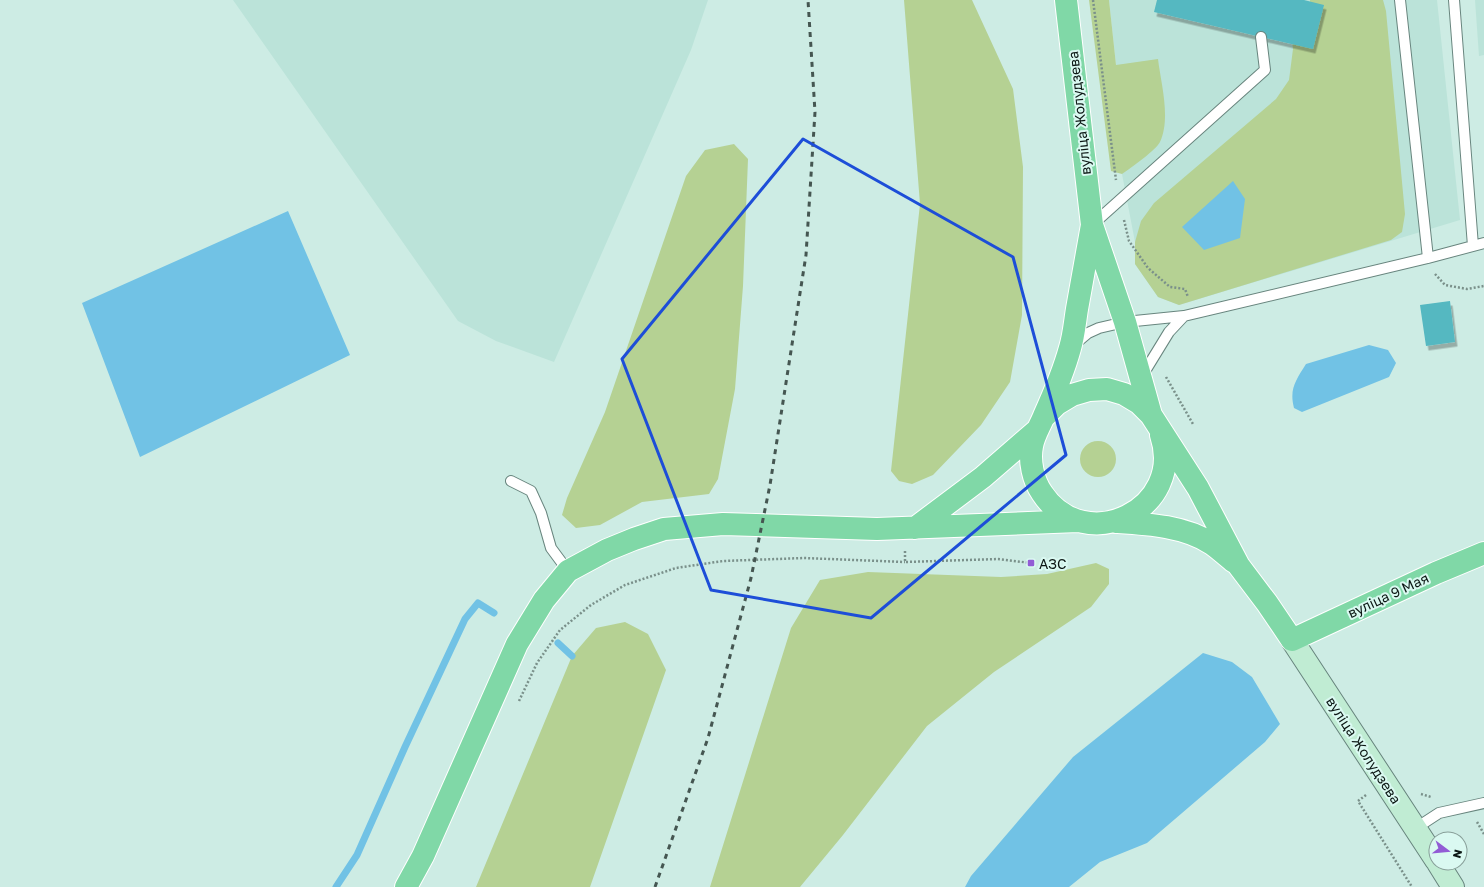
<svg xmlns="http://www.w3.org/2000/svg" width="1484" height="887" viewBox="0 0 1484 887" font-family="'Golos Text',sans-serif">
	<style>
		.built { fill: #bbe3d9 }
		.green { fill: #b5d193 }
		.water { fill: #71c2e5 }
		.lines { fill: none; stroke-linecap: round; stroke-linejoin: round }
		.stream { stroke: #71c2e5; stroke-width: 7 }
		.building { fill: #54b8c1; filter: url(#shadow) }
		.service-casing { stroke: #68857e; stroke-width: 12 }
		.secondary-casing { stroke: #68857e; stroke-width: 24 }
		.primary-casing { stroke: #fff; stroke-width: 24 }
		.path { stroke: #7a908a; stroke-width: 2.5; stroke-dasharray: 2 2; stroke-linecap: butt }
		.service { stroke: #fff; stroke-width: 10 }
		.secondary { stroke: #c0ecd3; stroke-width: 22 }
		.primary { stroke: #80d8a7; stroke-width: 22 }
		.rail { stroke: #455651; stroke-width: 3; stroke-dasharray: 5 5; stroke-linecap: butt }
		.marked { fill: none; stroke: #1d4ed8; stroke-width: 3; stroke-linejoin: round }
		.poi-dot { fill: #925cd5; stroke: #daf9f1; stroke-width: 1.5 }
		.labels { text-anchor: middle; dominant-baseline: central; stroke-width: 4; stroke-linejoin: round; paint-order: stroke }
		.street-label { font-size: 14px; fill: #0c1714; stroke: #daf9f1 }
		.poi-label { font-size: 14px; fill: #0c1714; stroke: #daf9f1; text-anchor: start }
	</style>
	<defs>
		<filter id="shadow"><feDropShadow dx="2.5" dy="4.5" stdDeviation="0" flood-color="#0004"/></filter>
	</defs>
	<rect width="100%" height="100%" fill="#cdece4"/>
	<path class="built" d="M 233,0 L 708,0 L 691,50 L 554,362 L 496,341 L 458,321 Z
		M 1109,0 L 1437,0 L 1460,220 L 1179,305 L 1158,297 L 1135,264 L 1135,242 L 1122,174 L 1116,65 Z
		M 1475,0 L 1484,0 L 1484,55 L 1479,56 Z"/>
	<path class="green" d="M 904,0 L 972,0 L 1013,89 L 1023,167 L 1022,315 L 1010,382 L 981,425 L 933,475 L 912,484 L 899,481 L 891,471 L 920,204 Z
		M 1089,0 L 1109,0 L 1116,65 L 1158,59 C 1161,84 1171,118 1160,142 C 1156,150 1131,168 1122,174 L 1111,171 Z
		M 1310,0 L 1383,0 L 1386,11 L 1405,214 L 1402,232 L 1391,240 L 1179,305 L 1158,297 L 1135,264 L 1135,242 L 1141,221 L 1154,203 L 1276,99 L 1289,80 L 1293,49 L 1289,19 L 1311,17 Z
		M 734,144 L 748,159 L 743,286 L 735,389 L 718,479 L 709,494 L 642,502 L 600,525 L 576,528 L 562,515 L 567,498 L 605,412 L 686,176 L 705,150 Z
		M1080 459a18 18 0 1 1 36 0a18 18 0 1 1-36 0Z
		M 1096,563 L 1109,569 L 1109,584 L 1091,607 L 994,672 L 927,726 L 843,835 L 800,887 L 710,887 L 791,628 L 820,580 L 868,572 L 1001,577 L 1047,574 Z
		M 625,622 L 648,634 L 666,670 L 590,887 L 476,887 L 572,656 L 596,628 Z"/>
	<path class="water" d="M 1233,181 L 1245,199 L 1240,238 L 1204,250 L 1182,227 Z
		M 288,211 L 350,355 L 140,457 L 82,303 Z
		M 1369,345 L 1388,350 L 1396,363 L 1389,377 L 1302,412 L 1294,408 C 1289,389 1296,380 1306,364 Z
		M 1203,653 L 1232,662 L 1252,677 L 1280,724 L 1265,742 L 1147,843 L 1100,862 L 1069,887 L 965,887 L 971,876 L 1073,757 Z"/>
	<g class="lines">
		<path class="stream" d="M 558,643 L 572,656
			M 336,887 L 357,855 L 405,747 L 465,619 L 478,603 L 494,613"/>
	</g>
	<path class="building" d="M 1157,0 L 1304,0 L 1324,5 L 1313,49 L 1154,12 Z
		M 1450,301 L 1455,342 L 1426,346 L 1420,305 Z"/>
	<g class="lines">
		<defs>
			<path id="service" d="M 1400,0 L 1428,258
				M 1454,0 L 1473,246
				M 1092,225 L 1265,70 L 1261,37
				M 1075,344 L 1088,333 L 1099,328 L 1125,322 L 1184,316 L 1428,258 L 1484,243
				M 1142,376 L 1169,332 L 1184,316
				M 511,481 L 531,491 L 541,513 L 551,548 L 568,571
				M 1416,828 L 1439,813 L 1484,803"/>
			<path id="secondary" d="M 1292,640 L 1436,860
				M 1438,863 L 1453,887"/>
			<path id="primary" d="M 1066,0 L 1092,225 L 1125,322 L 1151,415
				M 1092,225 C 1087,253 1082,281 1077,309 C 1075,321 1074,335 1070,348 C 1064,370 1054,394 1044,416 C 1040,426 1034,435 1032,446 C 1029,461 1033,480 1042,493 C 1085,558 1186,509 1161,435
				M 1044,417 L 1057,404 L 1072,395 L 1089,390 L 1107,389 L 1124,394 L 1139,403 L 1151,415 L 1198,488 L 1239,566 L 1267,603 L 1292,640 L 1436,573 L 1484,553
				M 1116,522 C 1148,524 1185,526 1212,544 C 1219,549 1227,556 1234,562
				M 915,528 L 983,477 L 1036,431
				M 406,887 L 423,856 L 517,644 L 544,600 L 568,571 L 607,550 L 634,539 L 664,529 L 723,524 L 877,529 L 1078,521"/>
		</defs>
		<use href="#service" class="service-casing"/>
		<use href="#secondary" class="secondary-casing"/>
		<use href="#primary" class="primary-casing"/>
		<path class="path" d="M 1093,0 L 1116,180
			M 1124,220 L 1129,241 L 1148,268 L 1170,287 L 1185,289 L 1188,297
			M 1435,274 L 1445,285 L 1467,289 L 1484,286
			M 1166,377 L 1193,424
			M 905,551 L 905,562 L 998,559 L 1031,563
			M 519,701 L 537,663 L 560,630 L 591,605 L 625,585 L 676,568 L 723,561 L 804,558 L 905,562
			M 1421,794 L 1431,797
			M 1366,795 L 1358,801 L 1412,887
			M 1477,822 L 1484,834"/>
		<use href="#service" class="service"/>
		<use href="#secondary" class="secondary"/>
		<use href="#primary" class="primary"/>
		<path class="rail" d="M 655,887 L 708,738 L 751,578 L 770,485 L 806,255 L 815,112 L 808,0"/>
	</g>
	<path class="marked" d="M 803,139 L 1013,257 L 1066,455 L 871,618 L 711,590 L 622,359 Z"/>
	<rect class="poi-dot" x="1027" y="559" width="8" height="8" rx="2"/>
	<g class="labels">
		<g class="street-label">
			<text transform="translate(1079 113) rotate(-96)">вуліца Жолудзева</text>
			<text transform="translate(1388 595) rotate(-25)">вуліца 9 Мая</text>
			<text transform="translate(1364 750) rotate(57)">вуліца Жолудзева</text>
		</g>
		<g class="poi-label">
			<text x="1039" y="563">АЗС</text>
		</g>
	</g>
	<g transform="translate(1448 851) rotate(106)"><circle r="19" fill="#daf9f1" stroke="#889f99"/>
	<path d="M0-3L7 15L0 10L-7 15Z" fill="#925cd5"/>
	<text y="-6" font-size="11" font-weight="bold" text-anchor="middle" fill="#0c1714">N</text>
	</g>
</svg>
